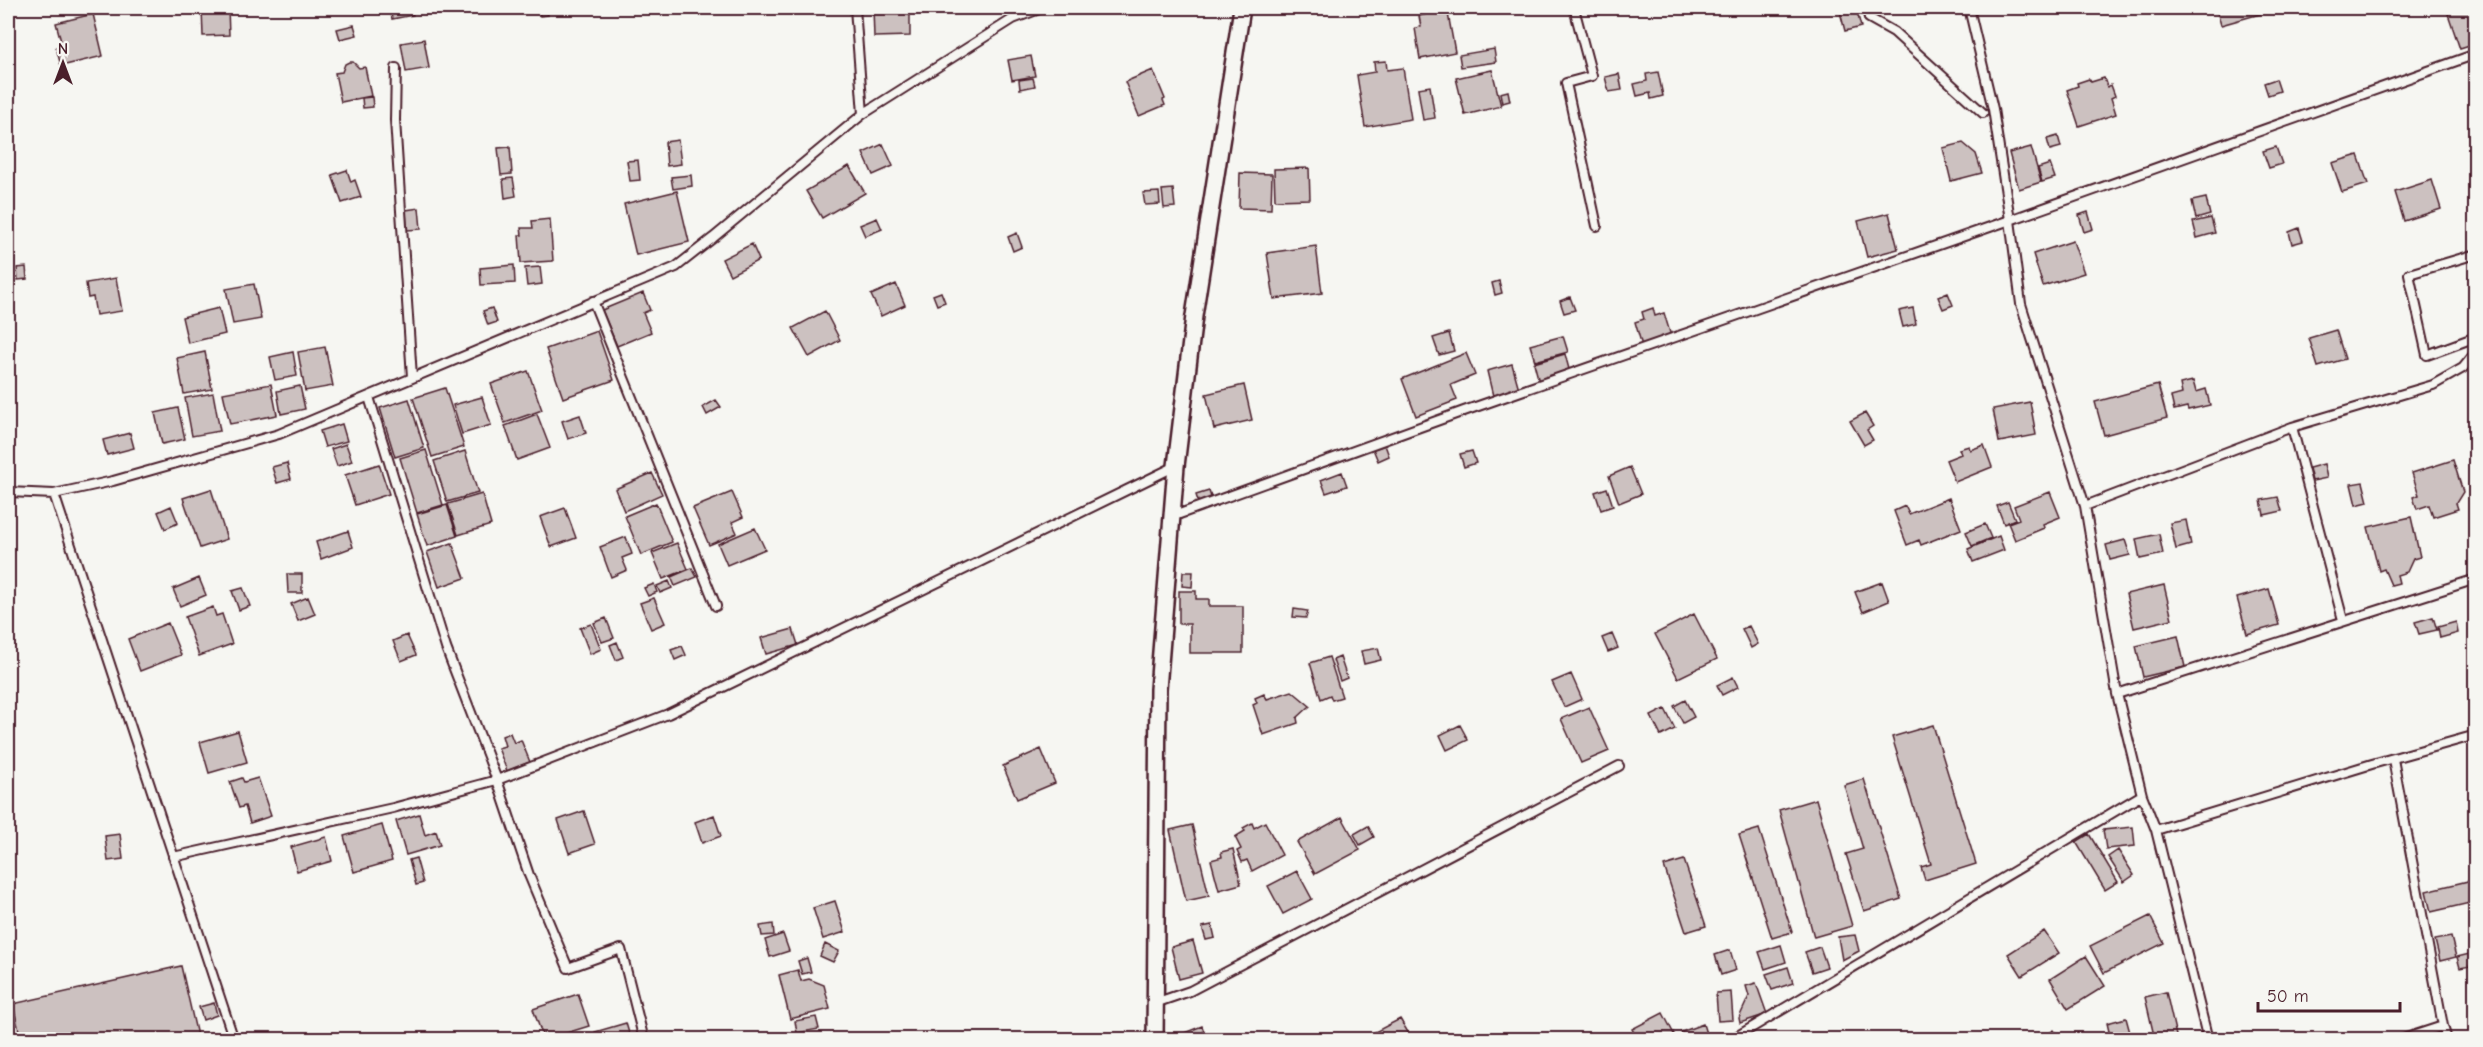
<svg xmlns="http://www.w3.org/2000/svg" width="2483" height="1047" viewBox="0 0 2483 1047" font-family="'Comic Neue',sans-serif">
	<style>
		.building { fill: #ccc1c0; stroke: #4a1f2b; stroke-width: 1.5 }
		.lines { fill: none; stroke-linecap: round; stroke-linejoin: round }
		.lane-casing { stroke: #4a1f2b; stroke-width: 12 }
		.street-casing { stroke: #4a1f2b; stroke-width: 20 }
		.lane { stroke: #f6f6f2; stroke-width: 8 }
		.street { stroke: #f6f6f2; stroke-width: 15 }
	</style>
	<rect width="100%" height="100%" fill="#f6f6f2"/>
	<filter id="ink" filterUnits="userSpaceOnUse"><feTurbulence type="fractalNoise" baseFrequency=".0167" numOctaves="2"/><feDisplacementMap in="SourceGraphic" scale="12" xChannelSelector="R" yChannelSelector="G"/><feConvolveMatrix kernelMatrix="1 2 1 2 8 2 1 2 1" color-interpolation-filters="sRGB"/></filter>
	<g filter="url(#ink)">
		<path class="building" d="M 202,8 L 228,8 L 229,35 L 203,36 Z
			M 390,8 L 411,8 L 413,15 L 392,19 Z
			M 873,8 L 910,8 L 910,36 L 874,37 Z
			M 1427,8 L 1447,8 L 1455,52 L 1420,59 L 1415,28 L 1421,27 L 1419,16 L 1428,14 Z
			M 1839,8 L 1856,8 L 1861,27 L 1845,31 Z
			M 2216,8 L 2281,8 L 2221,25 Z
			M 2446,8 L 2476,8 L 2476,44 L 2460,49 Z
			M 547,9 L 548,15 L 540,16 L 539,11 Z
			M 93,14 L 103,56 L 61,66 L 56,47 L 62,45 L 56,23 Z
			M 354,25 L 357,35 L 340,39 L 337,29 Z
			M 424,39 L 429,68 L 406,72 L 401,43 Z
			M 1494,49 L 1496,62 L 1461,67 L 1459,55 Z
			M 1031,56 L 1035,76 L 1012,80 L 1008,60 Z
			M 1386,61 L 1387,70 L 1403,68 L 1411,119 L 1365,127 L 1357,75 L 1375,72 L 1374,62 Z
			M 349,62 L 353,62 L 359,68 L 365,67 L 371,96 L 341,102 L 335,73 L 342,72 L 345,64 Z
			M 1153,70 L 1165,99 L 1163,100 L 1165,105 L 1139,116 L 1125,82 Z
			M 1492,70 L 1501,106 L 1465,115 L 1456,78 Z
			M 1658,72 L 1663,96 L 1651,99 L 1650,93 L 1637,96 L 1634,84 L 1647,81 L 1646,74 Z
			M 1619,74 L 1622,90 L 1609,92 L 1605,77 Z
			M 1033,78 L 1035,86 L 1020,89 L 1019,80 Z
			M 2104,78 L 2107,87 L 2111,85 L 2115,96 L 2111,98 L 2116,114 L 2079,126 L 2067,90 L 2078,86 L 2077,83 L 2089,79 L 2091,82 Z
			M 2276,79 L 2280,91 L 2268,95 L 2264,83 Z
			M 1430,86 L 1435,118 L 1423,120 L 1418,88 Z
			M 1508,91 L 1510,101 L 1502,103 L 1500,93 Z
			M 372,97 L 373,107 L 363,108 L 362,98 Z
			M 2058,136 L 2061,147 L 2050,150 L 2047,139 Z
			M 678,140 L 681,164 L 667,166 L 665,142 Z
			M 1963,143 L 1976,154 L 1982,173 L 1951,181 L 1943,148 Z
			M 883,144 L 893,166 L 873,175 L 863,153 Z
			M 510,147 L 512,174 L 501,175 L 498,148 Z
			M 2031,147 L 2041,182 L 2019,189 L 2009,153 Z
			M 2276,147 L 2282,164 L 2269,168 L 2263,151 Z
			M 2358,155 L 2368,184 L 2342,192 L 2332,163 Z
			M 638,160 L 640,180 L 630,181 L 627,161 Z
			M 2050,164 L 2055,178 L 2042,182 L 2038,168 Z
			M 849,166 L 865,193 L 822,218 L 806,191 Z
			M 1309,168 L 1310,199 L 1275,200 L 1274,169 Z
			M 347,170 L 351,182 L 355,180 L 361,197 L 342,203 L 332,175 Z
			M 1240,173 L 1272,174 L 1271,209 L 1239,208 Z
			M 691,175 L 692,186 L 673,189 L 671,177 Z
			M 513,178 L 516,196 L 505,198 L 503,179 Z
			M 2432,180 L 2441,209 L 2404,221 L 2395,192 Z
			M 1173,189 L 1175,207 L 1164,208 L 1162,190 Z
			M 677,191 L 689,242 L 636,255 L 624,204 Z
			M 1159,192 L 1160,204 L 1145,205 L 1143,193 Z
			M 2206,198 L 2210,215 L 2196,219 L 2192,201 Z
			M 419,208 L 421,229 L 407,230 L 406,210 Z
			M 2088,212 L 2093,229 L 2084,232 L 2079,215 Z
			M 1889,213 L 1898,249 L 1867,257 L 1858,221 Z
			M 877,218 L 882,229 L 865,236 L 860,225 Z
			M 2211,218 L 2215,233 L 2197,238 L 2193,222 Z
			M 550,219 L 553,261 L 521,263 L 519,235 L 522,235 L 521,228 L 533,228 L 532,221 Z
			M 2299,228 L 2303,241 L 2292,244 L 2289,232 Z
			M 1017,233 L 1022,247 L 1013,251 L 1008,237 Z
			M 2073,241 L 2084,273 L 2043,286 L 2033,254 Z
			M 752,244 L 759,260 L 730,275 L 722,259 Z
			M 1316,246 L 1322,293 L 1274,299 L 1267,253 Z
			M 514,265 L 515,283 L 481,285 L 480,268 Z
			M 26,267 L 27,279 L 18,280 L 17,268 Z
			M 540,267 L 542,284 L 527,286 L 525,268 Z
			M 116,278 L 122,311 L 96,315 L 93,297 L 88,298 L 86,283 Z
			M 1499,281 L 1502,293 L 1495,295 L 1492,283 Z
			M 254,284 L 261,319 L 233,324 L 226,289 Z
			M 896,284 L 905,305 L 881,316 L 871,295 Z
			M 941,292 L 945,302 L 937,305 L 933,295 Z
			M 643,293 L 650,310 L 643,313 L 651,332 L 617,346 L 602,310 Z
			M 1948,293 L 1953,305 L 1943,309 L 1938,297 Z
			M 1570,297 L 1575,310 L 1564,313 L 1560,301 Z
			M 219,308 L 225,334 L 188,343 L 182,317 Z
			M 492,308 L 497,322 L 488,325 L 483,311 Z
			M 1653,308 L 1655,316 L 1664,313 L 1671,336 L 1642,346 L 1635,322 L 1644,319 L 1642,312 Z
			M 1913,308 L 1916,324 L 1903,327 L 1899,311 Z
			M 825,311 L 840,340 L 809,357 L 793,328 Z
			M 2336,330 L 2345,359 L 2318,367 L 2309,338 Z
			M 597,331 L 614,380 L 563,398 L 546,349 Z
			M 1449,333 L 1454,351 L 1439,355 L 1433,338 Z
			M 1563,336 L 1568,352 L 1535,361 L 1530,345 Z
			M 325,347 L 333,386 L 305,391 L 298,352 Z
			M 205,352 L 212,389 L 184,394 L 177,358 Z
			M 293,352 L 297,376 L 275,380 L 270,357 Z
			M 1466,353 L 1475,375 L 1451,385 L 1457,400 L 1416,416 L 1402,379 Z
			M 1565,354 L 1570,373 L 1539,382 L 1534,363 Z
			M 1512,364 L 1519,389 L 1493,396 L 1487,371 Z
			M 528,371 L 542,410 L 505,423 L 491,384 Z
			M 2193,381 L 2196,392 L 2206,389 L 2210,405 L 2188,410 L 2187,407 L 2174,410 L 2171,397 L 2182,394 L 2180,384 Z
			M 271,384 L 277,415 L 230,424 L 223,393 Z
			M 1244,385 L 1252,420 L 1214,429 L 1206,394 Z
			M 2158,385 L 2167,418 L 2104,435 L 2095,402 Z
			M 300,386 L 305,409 L 281,414 L 277,391 Z
			M 445,388 L 464,447 L 432,457 L 413,398 Z
			M 213,393 L 220,431 L 192,436 L 185,398 Z
			M 482,397 L 491,425 L 462,434 L 453,405 Z
			M 409,399 L 424,448 L 395,457 L 380,408 Z
			M 716,400 L 721,407 L 707,415 L 703,407 Z
			M 2030,402 L 2036,435 L 1999,442 L 1993,409 Z
			M 178,408 L 185,439 L 162,444 L 155,413 Z
			M 1865,413 L 1873,426 L 1867,430 L 1873,440 L 1864,445 L 1850,421 Z
			M 537,414 L 550,448 L 517,460 L 505,426 Z
			M 580,415 L 586,433 L 568,439 L 562,421 Z
			M 342,424 L 347,441 L 325,447 L 320,431 Z
			M 130,433 L 134,448 L 107,455 L 103,440 Z
			M 346,444 L 352,461 L 337,466 L 331,449 Z
			M 1385,445 L 1389,456 L 1378,461 L 1373,449 Z
			M 1984,445 L 1992,467 L 1955,482 L 1946,460 L 1961,454 L 1959,449 L 1969,446 L 1970,450 Z
			M 426,450 L 443,505 L 417,513 L 400,458 Z
			M 465,451 L 478,493 L 447,502 L 434,461 Z
			M 1472,451 L 1476,463 L 1464,467 L 1460,454 Z
			M 2453,460 L 2463,492 L 2456,503 L 2458,509 L 2433,517 L 2429,505 L 2417,509 L 2413,497 L 2419,495 L 2412,473 Z
			M 287,463 L 291,479 L 277,483 L 272,467 Z
			M 379,464 L 389,494 L 355,505 L 345,475 Z
			M 2324,464 L 2327,478 L 2312,481 L 2309,468 Z
			M 1630,467 L 1641,494 L 1619,503 L 1609,476 Z
			M 1342,472 L 1347,486 L 1326,493 L 1321,480 Z
			M 652,473 L 662,494 L 624,511 L 615,489 Z
			M 2363,482 L 2368,502 L 2356,505 L 2351,484 Z
			M 1607,488 L 1613,506 L 1601,510 L 1595,492 Z
			M 211,489 L 227,539 L 200,548 L 183,498 Z
			M 1209,491 L 1212,500 L 1199,504 L 1196,495 Z
			M 732,492 L 743,517 L 732,522 L 737,533 L 709,545 L 693,508 Z
			M 2050,492 L 2060,517 L 2043,524 L 2044,528 L 2015,540 L 2008,523 L 2019,519 L 2014,506 Z
			M 482,494 L 491,525 L 458,535 L 448,504 Z
			M 2278,497 L 2282,511 L 2264,515 L 2261,500 Z
			M 1949,498 L 1961,529 L 1921,545 L 1919,540 L 1907,545 L 1894,511 L 1905,506 L 1909,514 Z
			M 2008,502 L 2015,519 L 2004,524 L 1997,506 Z
			M 656,503 L 672,542 L 641,555 L 625,516 Z
			M 447,505 L 457,536 L 427,546 L 417,514 Z
			M 171,506 L 178,523 L 165,529 L 158,512 Z
			M 565,508 L 576,538 L 551,547 L 540,517 Z
			M 2411,517 L 2420,557 L 2413,559 L 2407,572 L 2397,575 L 2399,583 L 2391,585 L 2384,569 L 2379,571 L 2368,527 Z
			M 2186,520 L 2191,545 L 2176,549 L 2170,523 Z
			M 1985,524 L 1991,538 L 1972,546 L 1966,532 Z
			M 755,528 L 765,549 L 727,565 L 718,544 Z
			M 348,531 L 353,547 L 321,559 L 316,542 Z
			M 2159,534 L 2163,554 L 2140,559 L 2136,539 Z
			M 1999,536 L 2004,550 L 1973,562 L 1968,549 Z
			M 626,537 L 632,554 L 622,558 L 627,570 L 611,577 L 600,547 Z
			M 2125,540 L 2130,555 L 2110,560 L 2106,545 Z
			M 452,543 L 465,578 L 439,587 L 427,552 Z
			M 677,543 L 688,569 L 663,579 L 652,553 Z
			M 692,568 L 697,577 L 675,586 L 671,577 Z
			M 1183,572 L 1193,572 L 1192,587 L 1182,586 Z
			M 287,574 L 302,574 L 302,593 L 288,593 Z
			M 199,578 L 206,595 L 180,606 L 173,589 Z
			M 669,581 L 672,588 L 660,593 L 657,586 Z
			M 1882,582 L 1889,601 L 1863,612 L 1855,592 Z
			M 654,584 L 657,592 L 648,596 L 644,588 Z
			M 2164,585 L 2172,619 L 2134,628 L 2126,594 Z
			M 243,588 L 250,606 L 239,610 L 232,591 Z
			M 2269,589 L 2279,625 L 2247,634 L 2237,598 Z
			M 1179,591 L 1196,591 L 1196,599 L 1209,599 L 1209,606 L 1243,606 L 1243,653 L 1190,653 L 1190,624 L 1179,624 Z
			M 308,597 L 315,614 L 298,621 L 291,604 Z
			M 654,598 L 665,623 L 651,629 L 640,603 Z
			M 213,607 L 216,616 L 222,614 L 232,644 L 199,656 L 185,617 Z
			M 1294,609 L 1308,611 L 1306,618 L 1293,617 Z
			M 1694,614 L 1717,659 L 1678,678 L 1655,634 Z
			M 2433,617 L 2437,630 L 2419,634 L 2415,622 Z
			M 606,618 L 614,638 L 602,642 L 594,623 Z
			M 2456,622 L 2458,633 L 2440,638 L 2438,627 Z
			M 168,623 L 181,655 L 140,671 L 128,639 Z
			M 591,624 L 601,649 L 590,654 L 580,628 Z
			M 1749,626 L 1758,644 L 1751,648 L 1742,629 Z
			M 793,629 L 798,645 L 766,654 L 761,638 Z
			M 1612,634 L 1618,648 L 1608,652 L 1602,638 Z
			M 407,635 L 416,655 L 401,661 L 393,641 Z
			M 2178,636 L 2185,667 L 2143,677 L 2136,646 Z
			M 617,642 L 623,657 L 616,660 L 610,645 Z
			M 682,646 L 686,655 L 675,660 L 671,650 Z
			M 1378,648 L 1381,660 L 1364,664 L 1361,651 Z
			M 1329,657 L 1342,697 L 1332,700 L 1330,695 L 1321,699 L 1310,663 Z
			M 1340,657 L 1347,678 L 1340,681 L 1333,660 Z
			M 1571,674 L 1582,699 L 1564,707 L 1552,682 Z
			M 1733,677 L 1738,687 L 1722,695 L 1717,685 Z
			M 1292,691 L 1310,706 L 1297,718 L 1298,723 L 1263,735 L 1253,705 L 1257,703 L 1255,698 L 1264,694 L 1267,699 Z
			M 1685,700 L 1694,717 L 1683,723 L 1674,706 Z
			M 1589,707 L 1609,751 L 1581,763 L 1561,719 Z
			M 1665,709 L 1675,729 L 1661,736 L 1651,716 Z
			M 1460,725 L 1468,740 L 1447,750 L 1440,735 Z
			M 1933,725 L 1976,864 L 1925,880 L 1921,867 L 1931,864 L 1892,737 Z
			M 238,731 L 247,762 L 209,773 L 200,742 Z
			M 510,733 L 514,743 L 521,740 L 530,762 L 507,771 L 498,748 L 505,746 L 502,736 Z
			M 1041,749 L 1055,783 L 1017,799 L 1003,766 Z
			M 242,778 L 244,782 L 258,778 L 271,816 L 250,823 L 245,806 L 239,808 L 230,782 Z
			M 1864,779 L 1901,899 L 1864,911 L 1846,854 L 1863,849 L 1844,785 Z
			M 1816,799 L 1852,926 L 1814,937 L 1779,810 Z
			M 584,811 L 595,844 L 569,853 L 558,820 Z
			M 419,814 L 425,835 L 436,831 L 440,845 L 406,855 L 396,821 Z
			M 714,815 L 721,836 L 702,843 L 695,822 Z
			M 1342,817 L 1360,850 L 1315,874 L 1297,842 Z
			M 1265,822 L 1282,855 L 1252,871 L 1247,860 L 1242,862 L 1237,851 L 1241,849 L 1235,837 L 1245,831 L 1243,828 L 1252,823 L 1254,828 Z
			M 382,825 L 392,861 L 354,872 L 344,836 Z
			M 1192,825 L 1209,896 L 1186,901 L 1170,830 Z
			M 1368,826 L 1374,837 L 1360,845 L 1354,834 Z
			M 2133,827 L 2135,846 L 2106,849 L 2103,830 Z
			M 1759,829 L 1792,932 L 1772,938 L 1739,835 Z
			M 120,834 L 123,859 L 108,861 L 105,836 Z
			M 2089,834 L 2118,882 L 2105,890 L 2076,842 Z
			M 326,837 L 332,861 L 297,871 L 291,847 Z
			M 1233,849 L 1241,884 L 1219,890 L 1211,860 L 1222,857 L 1221,852 Z
			M 2118,850 L 2134,875 L 2124,882 L 2108,857 Z
			M 416,858 L 423,883 L 416,885 L 409,860 Z
			M 1684,860 L 1706,926 L 1686,932 L 1664,866 Z
			M 1297,871 L 1312,899 L 1283,914 L 1268,886 Z
			M 2468,881 L 2474,902 L 2431,912 L 2426,891 Z
			M 835,901 L 845,932 L 823,939 L 813,908 Z
			M 2150,916 L 2164,943 L 2104,973 L 2090,946 Z
			M 773,924 L 774,935 L 762,936 L 760,926 Z
			M 1212,925 L 1215,938 L 1206,940 L 1202,927 Z
			M 2044,931 L 2059,953 L 2022,976 L 2008,954 Z
			M 783,934 L 789,951 L 770,957 L 765,940 Z
			M 1855,935 L 1859,951 L 1842,960 L 1838,937 Z
			M 2451,937 L 2456,957 L 2440,961 L 2435,940 Z
			M 1193,941 L 1202,973 L 1179,979 L 1171,947 Z
			M 825,944 L 839,951 L 833,962 L 820,956 Z
			M 1781,945 L 1786,962 L 1765,969 L 1759,952 Z
			M 1820,947 L 1827,967 L 1812,972 L 1805,952 Z
			M 1730,950 L 1736,970 L 1721,975 L 1715,955 Z
			M 2474,953 L 2476,965 L 2460,968 L 2457,957 Z
			M 2086,956 L 2105,986 L 2068,1009 L 2050,979 Z
			M 807,958 L 811,972 L 802,974 L 798,961 Z
			M 181,966 L 198,1040 L 21,1040 L 13,1004 Z
			M 1788,967 L 1793,983 L 1772,990 L 1766,974 Z
			M 798,970 L 801,981 L 809,979 L 824,985 L 830,1009 L 790,1019 L 779,975 Z
			M 1756,983 L 1767,1014 L 1740,1023 L 1739,1018 L 1749,996 L 1746,986 Z
			M 1731,992 L 1733,1020 L 1718,1021 L 1716,993 Z
			M 2166,992 L 2177,1040 L 2155,1040 L 2145,997 Z
			M 578,994 L 589,1026 L 544,1040 L 533,1009 Z
			M 214,1003 L 217,1015 L 203,1020 L 199,1007 Z
			M 1663,1013 L 1677,1040 L 1638,1040 L 1632,1029 Z
			M 816,1017 L 819,1029 L 797,1033 L 795,1021 Z
			M 2126,1018 L 2132,1040 L 2111,1040 L 2107,1023 Z
			M 1400,1019 L 1409,1034 L 1399,1040 L 1371,1040 L 1369,1035 Z
			M 626,1023 L 631,1040 L 597,1040 L 595,1032 Z
			M 1703,1024 L 1708,1040 L 1684,1040 L 1681,1032 Z
			M 1202,1026 L 1207,1040 L 1176,1040 L 1174,1037 Z
			M 2054,1030 L 2059,1039 L 2038,1040 Z"/>
		<g class="lines">
			<defs>
				<path id="lane" d="M 855,8 L 863,114
					M 1574,8 L 1592,76 L 1566,83 L 1597,226
					M 1867,8 L 1869,18 L 1894,32 L 1983,113
					M 396,68 L 395,120 L 412,377
					M 2476,254 L 2409,274 L 2427,355 L 2476,337
					M 593,301 L 716,606
					M 369,397 L 446,648 L 497,780 L 529,875 L 568,968 L 621,949 L 644,1040
					M 2292,427 L 2343,620
					M 8,492 L 54,494 L 113,481 L 279,434 L 676,267 L 713,238 L 863,114 L 1013,19 L 1042,8
					M 54,494 L 234,1040
					M 2085,506 L 2292,427 L 2433,385 L 2463,368 L 2476,352
					M 1174,516 L 1464,411 L 2010,220 L 1993,109 L 1969,8
					M 2117,694 L 2476,579
					M 2393,759 L 2443,1026 L 2400,1040
					M 2142,795 L 2117,694 L 2085,506 L 2021,304 L 2010,220 L 2476,54
					M 173,857 L 393,808 L 497,780 L 668,714 L 1176,466
					M 1155,1003 L 1190,991 L 1619,766
					M 2443,1026 L 2447,1040
					M 1731,1040 L 2142,795 L 2156,830
					M 2208,1040 L 2156,830 L 2372,764 L 2476,735"/>
				<path id="street" d="M 1155,1040 L 1158,689 L 1176,466 L 1194,316 L 1242,8"/>
			</defs>
			<use href="#lane" class="lane-casing"/>
			<use href="#street" class="street-casing"/>
			<use href="#lane" class="lane"/>
			<use href="#street" class="street"/>
		</g>
	</g>
	<rect width="2483" height="1047" fill="none" stroke="#f6f6f2" stroke-width="30"/>
	<rect x="15" y="15" width="2453" height="1017" fill="none" stroke="#4a1f2b" stroke-width="2" filter="url(#ink)"/>
	<g transform="translate(63 63)" stroke="#f6f6f2" stroke-width="4.5" paint-order="stroke">
	<path d="M0-4.5L10 22L0 15L-10 22Z" fill="#4a1f2b"/>
	<text y="-9" font-size="16" font-weight="bold" text-anchor="middle" fill="#4a1f2b">N</text>
	</g>
	<path d="M2258 1002v9h142v-9" fill="none" stroke="#4a1f2b" stroke-width="3"/>
	<text x="2267" y="1002" font-size="18" fill="#4a1f2b" stroke="#f6f6f2" stroke-width="4.5" paint-order="stroke">50 m</text>
</svg>
